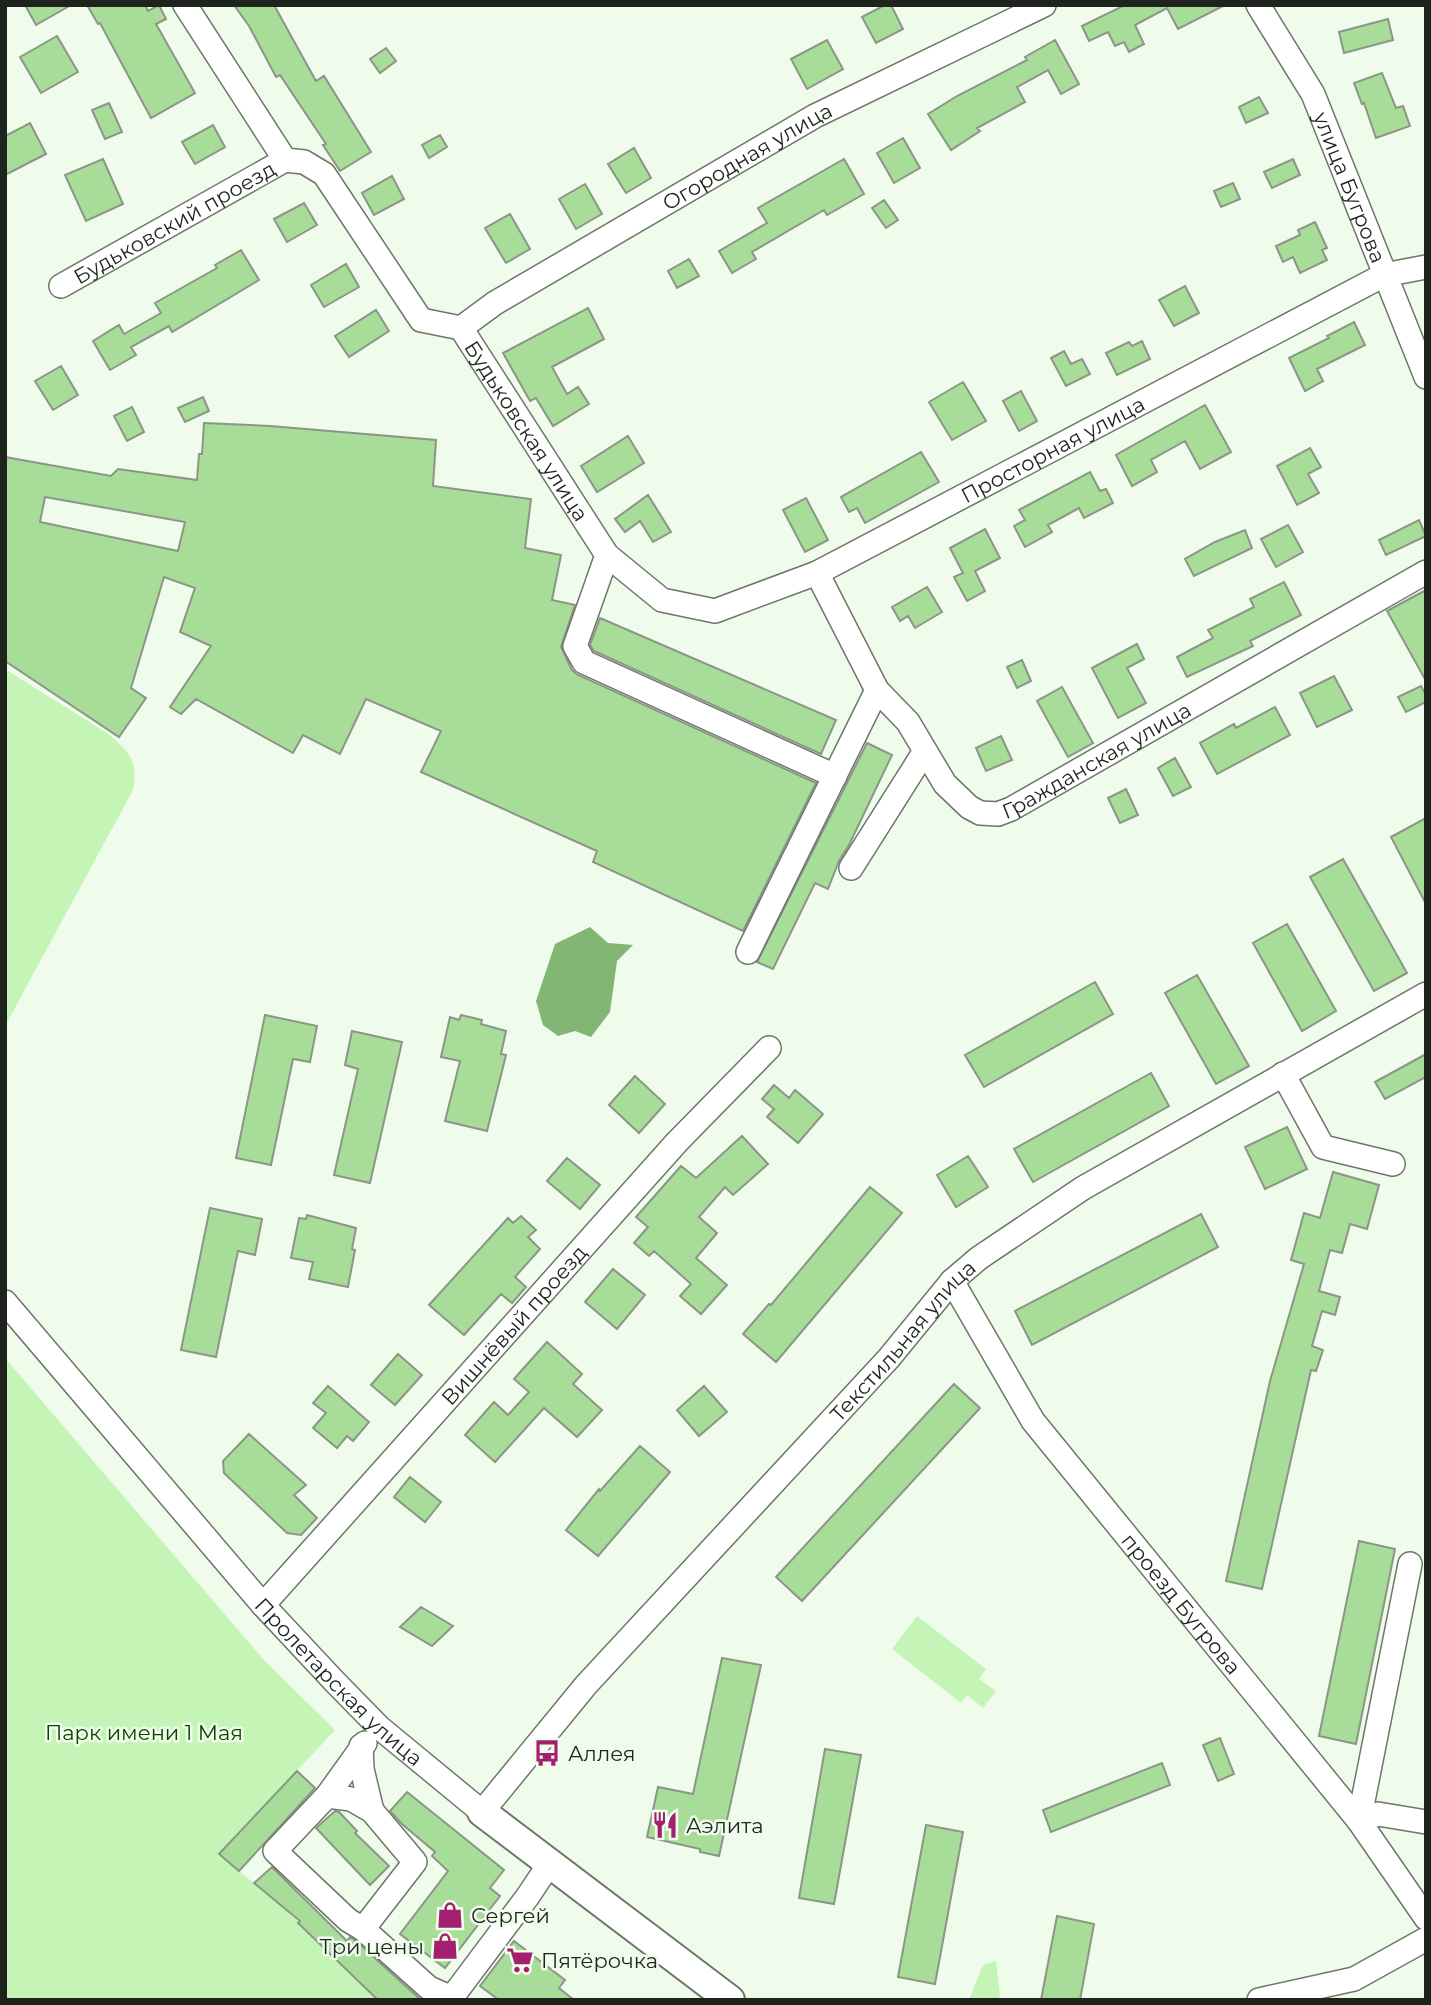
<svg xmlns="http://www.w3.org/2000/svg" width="1431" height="2005" viewBox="0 0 1431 2005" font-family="Montserrat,sans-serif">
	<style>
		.green { fill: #c4f5b6 }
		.water { fill: #83b575 }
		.building { fill: #a8dc99; stroke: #8b9687; stroke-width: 2; fill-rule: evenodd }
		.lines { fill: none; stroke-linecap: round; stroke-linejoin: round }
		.minor-casing { stroke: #6c7769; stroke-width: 26 }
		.major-casing { stroke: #6c7769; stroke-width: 32 }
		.minor { stroke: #fff; stroke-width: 23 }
		.major { stroke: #fff; stroke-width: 28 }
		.labels { text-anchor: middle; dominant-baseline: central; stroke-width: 5; stroke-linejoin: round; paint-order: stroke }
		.street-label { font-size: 21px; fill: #1e231d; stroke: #effbeb }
		.park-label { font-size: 21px; fill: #104200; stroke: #effbeb }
		.poi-label { font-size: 21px; fill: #1e231d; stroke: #effbeb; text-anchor: start }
	</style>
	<rect width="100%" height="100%" fill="#effbeb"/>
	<path class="green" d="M 5,669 L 107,733 C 130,752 138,760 133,790 L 5,1026 Z
		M 5,1358 L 263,1659 L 335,1730 L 219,1854 L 287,1911 L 378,2000 L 5,2000 Z
		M 917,1616 L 986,1669 L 979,1679 L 996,1691 L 983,1708 L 967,1695 L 961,1703 L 892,1649 Z
		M 996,1961 L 1000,1997 L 997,2000 L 969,2000 L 983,1965 Z"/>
	<path class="water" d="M 590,927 L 608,943 L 633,945 L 617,961 L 610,1012 L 591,1037 L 575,1031 L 558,1036 L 543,1025 L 536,1001 L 555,944 Z"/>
	<path class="building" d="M 25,5 L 71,5 L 36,25 Z
		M 87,5 L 145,5 L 148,11 L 159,5 L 166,19 L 156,24 L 195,93 L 151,118 L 100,23 L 98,24 Z
		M 234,5 L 274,5 L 316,81 L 324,76 L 371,152 L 340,171 L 323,145 L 326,144 L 280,75 L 276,77 L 249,26 Z
		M 885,5 L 891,5 L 903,29 L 876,43 L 862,17 Z
		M 1125,5 L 1225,5 L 1178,29 L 1167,8 L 1135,25 L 1144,44 L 1129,52 L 1124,42 L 1115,46 L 1108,32 L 1089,41 L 1082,26 Z
		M 1388,19 L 1393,40 L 1344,53 L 1339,32 Z
		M 57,36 L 78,72 L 41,93 L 20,57 Z
		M 827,40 L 843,69 L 807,89 L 791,59 Z
		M 1055,40 L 1079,84 L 1061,94 L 1048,70 L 1017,87 L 1025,102 L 977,128 L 980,131 L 951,150 L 928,114 L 957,96 L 1027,60 L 1025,57 Z
		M 386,48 L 396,61 L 380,73 L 370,59 Z
		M 1382,73 L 1396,108 L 1403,106 L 1410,126 L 1376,138 L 1364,103 L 1362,104 L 1354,83 Z
		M 1259,97 L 1268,113 L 1246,123 L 1239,107 Z
		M 109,103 L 122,132 L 105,139 L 92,110 Z
		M 30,123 L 46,154 L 5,175 L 5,136 Z
		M 213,125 L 225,147 L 195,164 L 182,142 Z
		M 440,135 L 447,147 L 429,158 L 422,145 Z
		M 903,138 L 920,168 L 894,183 L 877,153 Z
		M 634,148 L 651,178 L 626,193 L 608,164 Z
		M 103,159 L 123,204 L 86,221 L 65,175 Z
		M 844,159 L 864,194 L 827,215 L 824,210 L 752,252 L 756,259 L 732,273 L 719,251 L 767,223 L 758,208 Z
		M 1293,159 L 1300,175 L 1272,188 L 1264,172 Z
		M 392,176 L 404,199 L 374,215 L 362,193 Z
		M 1233,183 L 1240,199 L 1221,207 L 1214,191 Z
		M 585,184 L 602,214 L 576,229 L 559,199 Z
		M 884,200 L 898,220 L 886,228 L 872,208 Z
		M 304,203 L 317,225 L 287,242 L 274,219 Z
		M 510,214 L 530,249 L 506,263 L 485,228 Z
		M 1315,222 L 1327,248 L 1322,250 L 1327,260 L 1300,273 L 1293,257 L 1283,262 L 1276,246 L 1300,235 L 1298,230 Z
		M 241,250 L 259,280 L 172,332 L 169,326 L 131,347 L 136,355 L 110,370 L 93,341 L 119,325 L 124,334 L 161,313 L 155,303 L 217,268 L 215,265 Z
		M 689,259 L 699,276 L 677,288 L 668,271 Z
		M 346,264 L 359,287 L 324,307 L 311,285 Z
		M 1185,286 L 1199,313 L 1174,326 L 1159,300 Z
		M 588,308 L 604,339 L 552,367 L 567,394 L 578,387 L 589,404 L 553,426 L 536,398 L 530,401 L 503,353 Z
		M 376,310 L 389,331 L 349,357 L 335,336 Z
		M 1354,322 L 1365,345 L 1317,369 L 1323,381 L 1305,391 L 1289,358 L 1329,338 L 1327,336 Z
		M 1142,341 L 1150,359 L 1117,375 L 1106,353 L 1129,342 L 1132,346 Z
		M 1064,351 L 1071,364 L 1082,359 L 1090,374 L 1066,386 L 1051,358 Z
		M 61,366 L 78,395 L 53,410 L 35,381 Z
		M 963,382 L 986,421 L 952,440 L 929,402 Z
		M 1021,391 L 1037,421 L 1019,431 L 1003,401 Z
		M 203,397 L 209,411 L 185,422 L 178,408 Z
		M 1205,405 L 1231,452 L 1200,469 L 1185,441 L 1151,460 L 1157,472 L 1132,486 L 1116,455 Z
		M 132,407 L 144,432 L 127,441 L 114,416 Z
		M 204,423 L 270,426 L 436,440 L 433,486 L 531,499 L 525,548 L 561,555 L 552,600 L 575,605 L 561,647 L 572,670 L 578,675 L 816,783 L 743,931 L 593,862 L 597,851 L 421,772 L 441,731 L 366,699 L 340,754 L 303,735 L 293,753 L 196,699 L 181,714 L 170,707 L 211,646 L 180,632 L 195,588 L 164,577 L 131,688 L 146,698 L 119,737 L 5,661 L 5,457 L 111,476 L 118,469 L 197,480 L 199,454 L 202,454 ZM 45,497 L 185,522 L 178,551 L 40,522 Z
		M 628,436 L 644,463 L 597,492 L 581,466 Z
		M 1310,448 L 1321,467 L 1308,474 L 1319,493 L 1297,505 L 1277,466 Z
		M 921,452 L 939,482 L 865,523 L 857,508 L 849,512 L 841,497 Z
		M 1090,472 L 1100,491 L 1106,489 L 1113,503 L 1084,518 L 1079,508 L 1048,525 L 1052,532 L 1025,547 L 1014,526 L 1025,520 L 1019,510 Z
		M 648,495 L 671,532 L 653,542 L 640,521 L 625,532 L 615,519 Z
		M 806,498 L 828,540 L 805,552 L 783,510 Z
		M 1419,520 L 1426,536 L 1386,555 L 1379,540 Z
		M 1288,525 L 1303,552 L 1276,567 L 1261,539 Z
		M 985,529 L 1000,558 L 975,571 L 985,591 L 967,601 L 954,577 L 963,573 L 950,548 Z
		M 1245,530 L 1252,548 L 1194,576 L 1185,559 L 1215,542 Z
		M 1284,582 L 1301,615 L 1250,641 L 1253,646 L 1187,677 L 1177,657 L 1213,638 L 1208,630 L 1254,607 L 1250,599 Z
		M 927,587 L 942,612 L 915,628 L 908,616 L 900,621 L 892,607 Z
		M 1426,590 L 1426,681 L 1387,611 Z
		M 600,618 L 836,720 L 821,754 L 594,651 L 590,645 Z
		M 1137,644 L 1144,659 L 1127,668 L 1146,703 L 1118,718 L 1092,668 Z
		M 1022,660 L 1031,681 L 1017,688 L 1007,667 Z
		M 1334,676 L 1352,710 L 1317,727 L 1300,693 Z
		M 1421,686 L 1426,695 L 1426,702 L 1406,712 L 1398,697 Z
		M 1062,687 L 1093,743 L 1068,757 L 1037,701 Z
		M 1275,707 L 1290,735 L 1217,774 L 1200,743 L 1234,724 L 1236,728 Z
		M 1001,736 L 1012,760 L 986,771 L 976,748 Z
		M 867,743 L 892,755 L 849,845 L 839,861 L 828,889 L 815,883 L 773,969 L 757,962 Z
		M 1175,758 L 1191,787 L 1173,796 L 1158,768 Z
		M 1126,789 L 1138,815 L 1120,823 L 1108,798 Z
		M 1426,818 L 1426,904 L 1391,837 Z
		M 1343,859 L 1407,973 L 1374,991 L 1310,877 Z
		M 1287,924 L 1336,1011 L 1302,1031 L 1253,943 Z
		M 1197,975 L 1249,1066 L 1216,1084 L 1165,993 Z
		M 1095,982 L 1113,1014 L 984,1087 L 965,1055 Z
		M 265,1015 L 317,1026 L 310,1062 L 293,1059 L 271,1165 L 236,1158 Z
		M 461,1015 L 482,1020 L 481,1024 L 506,1031 L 501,1054 L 506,1055 L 487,1131 L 445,1121 L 460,1061 L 441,1057 L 450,1017 L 459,1020 Z
		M 352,1031 L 402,1042 L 370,1183 L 334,1175 L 358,1069 L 345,1065 Z
		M 1426,1054 L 1426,1077 L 1385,1099 L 1375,1082 Z
		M 1151,1073 L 1169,1106 L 1033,1182 L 1014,1149 Z
		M 635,1076 L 665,1104 L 639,1133 L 609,1105 Z
		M 774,1085 L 789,1098 L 795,1090 L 823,1114 L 798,1143 L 767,1117 L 774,1109 L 762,1099 Z
		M 1287,1127 L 1307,1169 L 1265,1189 L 1245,1147 Z
		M 742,1136 L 768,1164 L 733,1195 L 725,1187 L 699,1217 L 717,1233 L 696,1258 L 727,1285 L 701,1314 L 680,1296 L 691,1284 L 654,1251 L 649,1256 L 634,1243 L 648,1227 L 636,1217 L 681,1166 L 696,1178 Z
		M 968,1156 L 988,1187 L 956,1207 L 937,1175 Z
		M 567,1158 L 600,1185 L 580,1209 L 547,1181 Z
		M 1333,1172 L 1379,1185 L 1367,1229 L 1350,1224 L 1342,1253 L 1330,1250 L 1319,1291 L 1340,1297 L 1335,1315 L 1322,1311 L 1312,1346 L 1323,1350 L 1316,1371 L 1311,1370 L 1262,1589 L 1226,1581 L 1270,1381 L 1304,1264 L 1291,1260 L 1304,1213 L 1320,1218 Z
		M 870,1187 L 902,1213 L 776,1362 L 743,1334 L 769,1304 L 771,1305 Z
		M 210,1208 L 262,1219 L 255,1255 L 238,1251 L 216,1357 L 181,1350 Z
		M 1201,1214 L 1218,1247 L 1032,1345 L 1015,1311 Z
		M 307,1215 L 356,1228 L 352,1249 L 355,1250 L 348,1287 L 309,1279 L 313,1262 L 291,1258 L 299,1218 L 306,1219 Z
		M 521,1216 L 536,1230 L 528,1237 L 540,1249 L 515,1277 L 526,1287 L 512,1303 L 501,1294 L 464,1335 L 429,1305 L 508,1218 L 513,1223 Z
		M 613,1269 L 645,1295 L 617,1329 L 585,1302 Z
		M 547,1342 L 582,1374 L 573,1384 L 602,1410 L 577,1437 L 544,1408 L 495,1462 L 465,1435 L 494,1402 L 508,1415 L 529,1392 L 514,1379 Z
		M 398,1354 L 422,1375 L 395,1405 L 371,1385 Z
		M 954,1384 L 980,1408 L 802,1601 L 776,1577 Z
		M 328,1386 L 369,1422 L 353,1441 L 347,1436 L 337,1448 L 313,1428 L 326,1413 L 313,1403 Z
		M 704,1386 L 727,1412 L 699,1436 L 677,1410 Z
		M 249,1434 L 306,1485 L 294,1495 L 317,1518 L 301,1535 L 287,1533 L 224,1473 L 223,1461 Z
		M 640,1446 L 670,1472 L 598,1556 L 566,1530 L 599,1489 L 600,1491 Z
		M 410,1477 L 441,1502 L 425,1522 L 394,1497 Z
		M 1359,1541 L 1395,1549 L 1356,1744 L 1319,1736 Z
		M 421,1607 L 453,1626 L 432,1646 L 400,1627 Z
		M 722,1658 L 761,1665 L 719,1856 L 700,1852 L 700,1849 L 647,1837 L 658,1787 L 693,1794 Z
		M 1220,1738 L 1234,1774 L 1218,1781 L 1203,1745 Z
		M 825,1749 L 861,1755 L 834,1904 L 799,1898 Z
		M 1162,1763 L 1170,1785 L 1051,1832 L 1043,1810 Z
		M 297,1771 L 315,1788 L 239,1871 L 219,1854 Z
		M 407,1792 L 504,1870 L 490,1888 L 500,1896 L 445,1968 L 400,1934 L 448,1871 L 432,1856 L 435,1852 L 402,1824 L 390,1811 Z
		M 335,1811 L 339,1812 L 357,1831 L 355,1833 L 389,1866 L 370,1885 L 316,1828 Z
		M 926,1825 L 963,1832 L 935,1984 L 898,1977 Z
		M 272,1867 L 347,1941 L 350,1937 L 355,1940 L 421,2000 L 378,2000 L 298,1923 L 300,1921 L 254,1883 Z
		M 1057,1916 L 1094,1924 L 1080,2000 L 1041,2000 Z
		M 514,1941 L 565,1980 L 559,1988 L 574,2000 L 499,2000 L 480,1986 Z"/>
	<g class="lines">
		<defs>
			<g id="minor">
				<path id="s1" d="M 185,5 L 285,160 L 304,162 L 324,174 L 421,320 L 461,328 L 607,555 L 662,600 L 715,611 L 817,573 L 1384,275 L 1426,267"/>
				<path id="s2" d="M 1258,5 L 1313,94 L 1426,377"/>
				<path id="s3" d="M 61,286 L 285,160"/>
				<path id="s4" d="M 461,328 L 495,303 L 815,116 L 1044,5"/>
				<path d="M 607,555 L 575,646 L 584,662 L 835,776"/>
				<path id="s5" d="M 817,573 L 877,690 L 908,722 L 945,784 L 969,807 L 980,813 L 998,814 L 1011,809 L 1426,572"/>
				<path d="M 851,868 L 925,751"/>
				<path d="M 748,952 L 877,690"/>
				<path d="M 1283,1074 L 1323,1147 L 1393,1164"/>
				<path id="s6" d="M 952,1281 L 1033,1421 L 1359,1821 L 1426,1918"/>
				<path id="s7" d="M 5,1302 L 263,1605 L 334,1681 L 380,1728 L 482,1812 L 586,1685 L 889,1358 L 952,1281 L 979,1258 L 1083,1188 L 1426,994"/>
				<path id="s8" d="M 263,1605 L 677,1142 L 769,1048"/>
				<path d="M 361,1746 L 362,1769 L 372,1811 L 415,1862 L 363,1929"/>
				<path d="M 327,1796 L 365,1743"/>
				<path d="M 372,1811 L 351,1799 L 327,1796 L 275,1851 L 348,1920 L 363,1929 L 429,1988 L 452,1998"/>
				<path d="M 1359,1821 L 1410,1564"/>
				<path d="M 1359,1821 L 1378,1814 L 1426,1822"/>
				<path d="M 450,2000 L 528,1896 L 550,1863"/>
				<path d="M 1259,2000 L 1354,1979 L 1426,1939"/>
			</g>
			<path id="major" d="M 482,1812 L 730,2000"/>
		</defs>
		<use href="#minor" class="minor-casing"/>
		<use href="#major" class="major-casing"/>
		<use href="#minor" class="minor"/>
		<use href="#major" class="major"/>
	</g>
	<defs>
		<symbol id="bus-bare" viewBox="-9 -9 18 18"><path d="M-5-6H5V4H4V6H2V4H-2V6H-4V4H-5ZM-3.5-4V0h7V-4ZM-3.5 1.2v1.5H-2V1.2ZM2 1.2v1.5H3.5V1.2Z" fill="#a32070" stroke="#effbeb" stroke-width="2.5" paint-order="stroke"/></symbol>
		<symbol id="restaurant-bare" viewBox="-9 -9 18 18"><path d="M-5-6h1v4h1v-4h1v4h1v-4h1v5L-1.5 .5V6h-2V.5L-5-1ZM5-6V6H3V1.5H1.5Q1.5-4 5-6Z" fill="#a32070" stroke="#effbeb" stroke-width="2.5" paint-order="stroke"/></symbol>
		<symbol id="shop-bare" viewBox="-9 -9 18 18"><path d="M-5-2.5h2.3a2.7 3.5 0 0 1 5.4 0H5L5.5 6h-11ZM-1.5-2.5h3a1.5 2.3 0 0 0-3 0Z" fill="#a32070" stroke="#effbeb" stroke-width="2.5" paint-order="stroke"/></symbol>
		<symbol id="supermarket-bare" viewBox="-9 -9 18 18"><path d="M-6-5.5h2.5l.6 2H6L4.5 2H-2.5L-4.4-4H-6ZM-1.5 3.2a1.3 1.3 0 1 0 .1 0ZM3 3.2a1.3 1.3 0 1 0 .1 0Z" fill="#a32070" stroke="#effbeb" stroke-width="2.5" paint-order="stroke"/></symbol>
	</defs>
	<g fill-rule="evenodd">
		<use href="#bus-bare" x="528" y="1734" width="38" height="38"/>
		<use href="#restaurant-bare" x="646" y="1806" width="38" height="38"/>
		<use href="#shop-bare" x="431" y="1896" width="38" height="38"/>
		<use href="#shop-bare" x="426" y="1927" width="38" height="38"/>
		<use href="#supermarket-bare" x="501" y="1941" width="38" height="38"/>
	</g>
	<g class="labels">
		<g class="street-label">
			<text stroke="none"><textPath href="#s4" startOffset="334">Огородная улица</textPath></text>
			<text stroke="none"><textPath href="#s2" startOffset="205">улица Бугрова</textPath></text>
			<text stroke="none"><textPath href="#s3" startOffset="130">Будьковский проезд</textPath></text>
			<text stroke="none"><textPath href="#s1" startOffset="565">Будьковская улица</textPath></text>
			<text stroke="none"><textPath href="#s1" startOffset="1213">Просторная улица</textPath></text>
			<text stroke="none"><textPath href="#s5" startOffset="424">Гражданская улица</textPath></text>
			<text stroke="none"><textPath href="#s8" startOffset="376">Вишнёвый проезд</textPath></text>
			<text stroke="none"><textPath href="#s7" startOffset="1332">Текстильная улица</textPath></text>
			<text stroke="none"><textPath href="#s6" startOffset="397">проезд Бугрова</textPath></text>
			<text stroke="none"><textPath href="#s7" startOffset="506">Пролетарская улица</textPath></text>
		</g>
		<g class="park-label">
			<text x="144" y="1732">Парк имени 1 Мая</text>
		</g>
		<g class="poi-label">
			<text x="568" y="1753">Аллея</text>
			<text x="686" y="1825">Аэлита</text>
			<text x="471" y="1915">Сергей</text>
			<text x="424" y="1946" text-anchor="end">Три цены</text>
			<text x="541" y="1960">Пятёрочка</text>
		</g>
	</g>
	<rect width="1431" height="2005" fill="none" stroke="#1e231d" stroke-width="14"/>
</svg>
